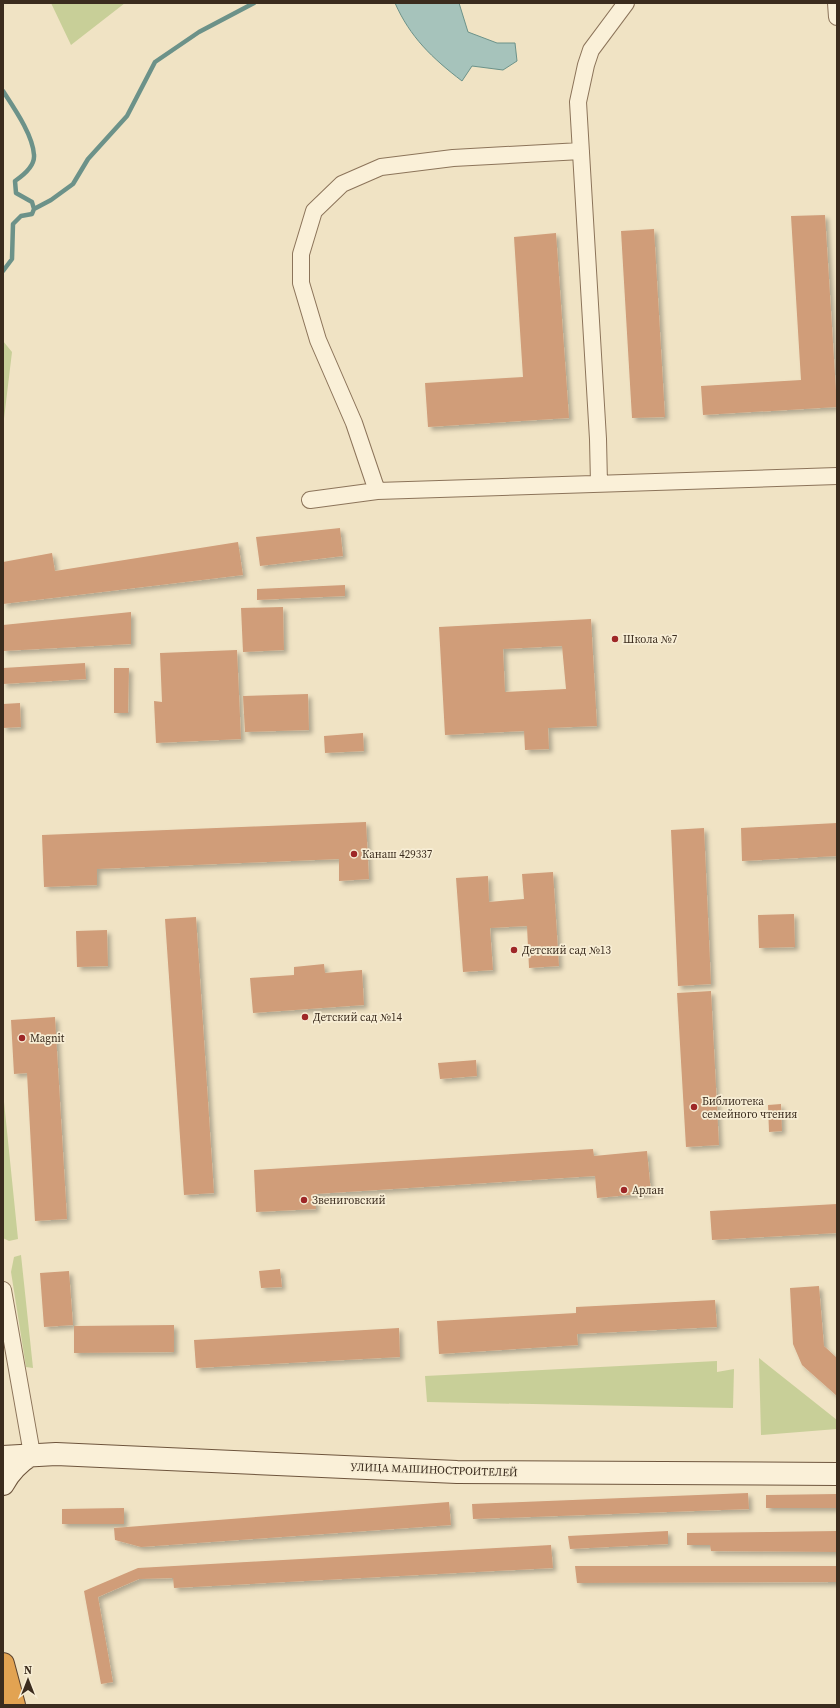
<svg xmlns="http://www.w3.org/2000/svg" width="840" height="1708" viewBox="0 0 840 1708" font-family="'Source Serif 4',serif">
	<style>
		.green { fill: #c8cf98 }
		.water { fill: #a6c3bb; stroke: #6c9289 }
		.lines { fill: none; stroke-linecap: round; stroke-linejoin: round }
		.stream { stroke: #6c9289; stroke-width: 4.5 }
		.building { fill: #d09d79; fill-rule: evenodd; filter: url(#shadow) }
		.street-casing { stroke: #8c745a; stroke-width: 18 }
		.secondary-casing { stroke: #6e553d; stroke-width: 24 }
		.highway-casing { stroke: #5a422e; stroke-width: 24 }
		.street { stroke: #faf0d8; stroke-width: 16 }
		.secondary { stroke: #faf0d8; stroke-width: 22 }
		.highway { stroke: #e2a352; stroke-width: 22 }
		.poi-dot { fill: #9e2727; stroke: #f7edd4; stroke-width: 1.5 }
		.labels { text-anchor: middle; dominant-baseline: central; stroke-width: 3.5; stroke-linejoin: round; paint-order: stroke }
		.poi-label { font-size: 11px; fill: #3b2c1e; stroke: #f7edd4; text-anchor: start }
		.street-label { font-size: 11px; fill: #3b2c1e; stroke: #f7edd4 }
	</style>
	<defs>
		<filter id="shadow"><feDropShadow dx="3.5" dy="3.5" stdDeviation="2" flood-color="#0004"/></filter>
	</defs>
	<rect width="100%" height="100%" fill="#f0e3c4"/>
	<path class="green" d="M 51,3 L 125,3 L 71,45 Z
		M 3,341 L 12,352 L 3,427 Z
		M 3,1092 L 18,1239 L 9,1241 L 3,1238 Z
		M 21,1255 L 33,1368 L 26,1367 L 11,1272 L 14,1257 Z
		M 759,1358 L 837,1420 L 837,1429 L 761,1435 Z
		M 717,1361 L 717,1372 L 734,1369 L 733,1408 L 427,1402 L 425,1376 Z"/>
	<path class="water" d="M 395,3 L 459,3 L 468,32 L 497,43 L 515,43 L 517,61 L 503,70 L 472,66 L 462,81 C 432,58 410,37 395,3 Z"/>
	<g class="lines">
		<path class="stream" d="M 3,91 C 14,108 33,135 34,155 C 35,166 24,175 15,181 L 16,193 L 32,202 L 34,209
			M 3,271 L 12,259 L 13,224 L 21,216 L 32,214 L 34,209 L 51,200 L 73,184 L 88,159 L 127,116 L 155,62 L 199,32 L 254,3"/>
	</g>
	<path class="building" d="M 825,215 L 837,407 L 703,415 L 701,386 L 801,380 L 791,216 Z
		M 654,229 L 665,417 L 632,418 L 621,231 Z
		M 556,233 L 569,418 L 428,427 L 425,383 L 523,377 L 514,237 Z
		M 340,528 L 343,556 L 260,566 L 256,537 Z
		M 238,542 L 243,575 L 3,604 L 3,562 L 52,553 L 55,571 Z
		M 345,585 L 345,596 L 257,600 L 257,589 Z
		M 283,607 L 284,650 L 243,652 L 241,608 Z
		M 131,612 L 131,644 L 3,651 L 3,625 Z
		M 591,619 L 597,726 L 548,728 L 549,749 L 525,750 L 524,731 L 445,735 L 439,627 ZM 562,646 L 566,689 L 505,692 L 503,649 Z
		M 237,650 L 241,739 L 156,743 L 154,701 L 162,702 L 160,653 Z
		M 85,663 L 86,679 L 3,684 L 3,668 Z
		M 114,668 L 129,668 L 128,713 L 114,713 Z
		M 308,694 L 309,730 L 245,732 L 243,696 Z
		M 20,703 L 21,727 L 3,728 L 3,704 Z
		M 363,733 L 364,751 L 325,753 L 324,736 Z
		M 366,822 L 369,879 L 339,881 L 339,859 L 97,869 L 97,885 L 44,887 L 42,835 Z
		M 837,823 L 837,856 L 742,861 L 741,828 Z
		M 704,828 L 711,984 L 678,986 L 671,830 Z
		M 553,872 L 559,966 L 529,968 L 527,926 L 490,928 L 493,970 L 463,972 L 456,878 L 488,876 L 489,902 L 524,899 L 522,874 Z
		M 794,914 L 795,947 L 759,948 L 758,915 Z
		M 196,917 L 214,1193 L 184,1195 L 165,919 Z
		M 107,930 L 108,966 L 77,967 L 76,931 Z
		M 324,964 L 325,973 L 362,970 L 364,1005 L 253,1013 L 250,978 L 294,975 L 294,967 Z
		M 711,991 L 719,1145 L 686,1147 L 677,993 Z
		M 55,1017 L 67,1219 L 35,1221 L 27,1073 L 14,1074 L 11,1020 Z
		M 476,1060 L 477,1076 L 440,1079 L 438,1063 Z
		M 781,1104 L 782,1131 L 769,1132 L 768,1105 Z
		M 593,1149 L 594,1156 L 647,1151 L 651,1193 L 597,1198 L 595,1176 L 315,1194 L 316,1209 L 256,1212 L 254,1170 Z
		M 837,1204 L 837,1233 L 712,1240 L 710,1211 Z
		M 280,1269 L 282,1287 L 261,1288 L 259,1271 Z
		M 69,1271 L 73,1325 L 44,1327 L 40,1273 Z
		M 819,1286 L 824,1346 L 837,1358 L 837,1396 L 802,1365 L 793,1344 L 790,1288 Z
		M 715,1300 L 717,1327 L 577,1334 L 578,1345 L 439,1354 L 437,1321 L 576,1313 L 576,1307 Z
		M 174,1325 L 174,1352 L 74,1353 L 74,1326 Z
		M 399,1328 L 400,1357 L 196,1368 L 194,1340 Z
		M 748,1493 L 749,1509 L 473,1519 L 472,1504 Z
		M 837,1494 L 837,1508 L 766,1508 L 766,1495 Z
		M 449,1502 L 451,1525 L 141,1547 L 115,1540 L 114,1528 Z
		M 124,1508 L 124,1524 L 62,1524 L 62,1509 Z
		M 668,1531 L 668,1544 L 570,1549 L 568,1536 Z
		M 837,1531 L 837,1552 L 711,1551 L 710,1545 L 687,1545 L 687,1533 Z
		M 551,1545 L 553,1568 L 174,1588 L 173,1578 L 139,1579 L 98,1597 L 113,1682 L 101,1684 L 84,1591 L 138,1568 Z
		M 575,1566 L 837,1566 L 837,1582 L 577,1583 Z"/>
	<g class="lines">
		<defs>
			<path id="street" d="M 836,3 L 837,17
				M 599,484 L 598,439 L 578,102 L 586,65 L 591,50 L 626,3
				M 377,491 L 354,423 L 318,340 L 301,283 L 301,254 L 314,211 L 342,184 L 381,167 L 453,158 L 581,151
				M 310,500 L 377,491 L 837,476
				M 3,1290 L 32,1454"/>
			<path id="secondary" d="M 3,1457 L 56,1454 L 457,1472 L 837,1474
				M 3,1484 C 10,1471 19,1462 32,1454"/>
			<path id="highway" d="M 3,1664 L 14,1705"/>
		</defs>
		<use href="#street" class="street-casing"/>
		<use href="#secondary" class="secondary-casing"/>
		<use href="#highway" class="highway-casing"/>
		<use href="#street" class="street"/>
		<use href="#secondary" class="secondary"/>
		<use href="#highway" class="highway"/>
	</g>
	<g class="poi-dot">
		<circle cx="615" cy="639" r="4"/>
		<circle cx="354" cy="854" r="4"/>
		<circle cx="514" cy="950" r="4"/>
		<circle cx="305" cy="1017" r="4"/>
		<circle cx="22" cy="1038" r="4"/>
		<circle cx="694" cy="1107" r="4"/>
		<circle cx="624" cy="1190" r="4"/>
		<circle cx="304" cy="1200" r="4"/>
	</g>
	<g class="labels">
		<g class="poi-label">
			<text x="623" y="639">Школа №7</text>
			<text x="362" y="854">Канаш 429337</text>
			<text x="522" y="950">Детский сад №13</text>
			<text x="313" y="1017">Детский сад №14</text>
			<text x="30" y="1038">Magnit</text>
			<text x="702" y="1101">Библиотека<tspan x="702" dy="13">семейного чтения</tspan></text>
			<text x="632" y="1190">Арлан</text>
			<text x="312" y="1200">Звениговский</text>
		</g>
		<g class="street-label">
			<text transform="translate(434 1470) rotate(2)">УЛИЦА МАШИНОСТРОИТЕЛЕЙ</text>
		</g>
	</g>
	<rect width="840" height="1708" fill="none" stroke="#3b2c1e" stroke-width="8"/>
	<g transform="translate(28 1680)" stroke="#f7edd4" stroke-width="3" paint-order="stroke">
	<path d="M0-3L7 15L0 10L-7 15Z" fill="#3b2c1e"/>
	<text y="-6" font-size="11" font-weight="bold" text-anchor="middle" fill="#3b2c1e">N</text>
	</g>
</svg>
